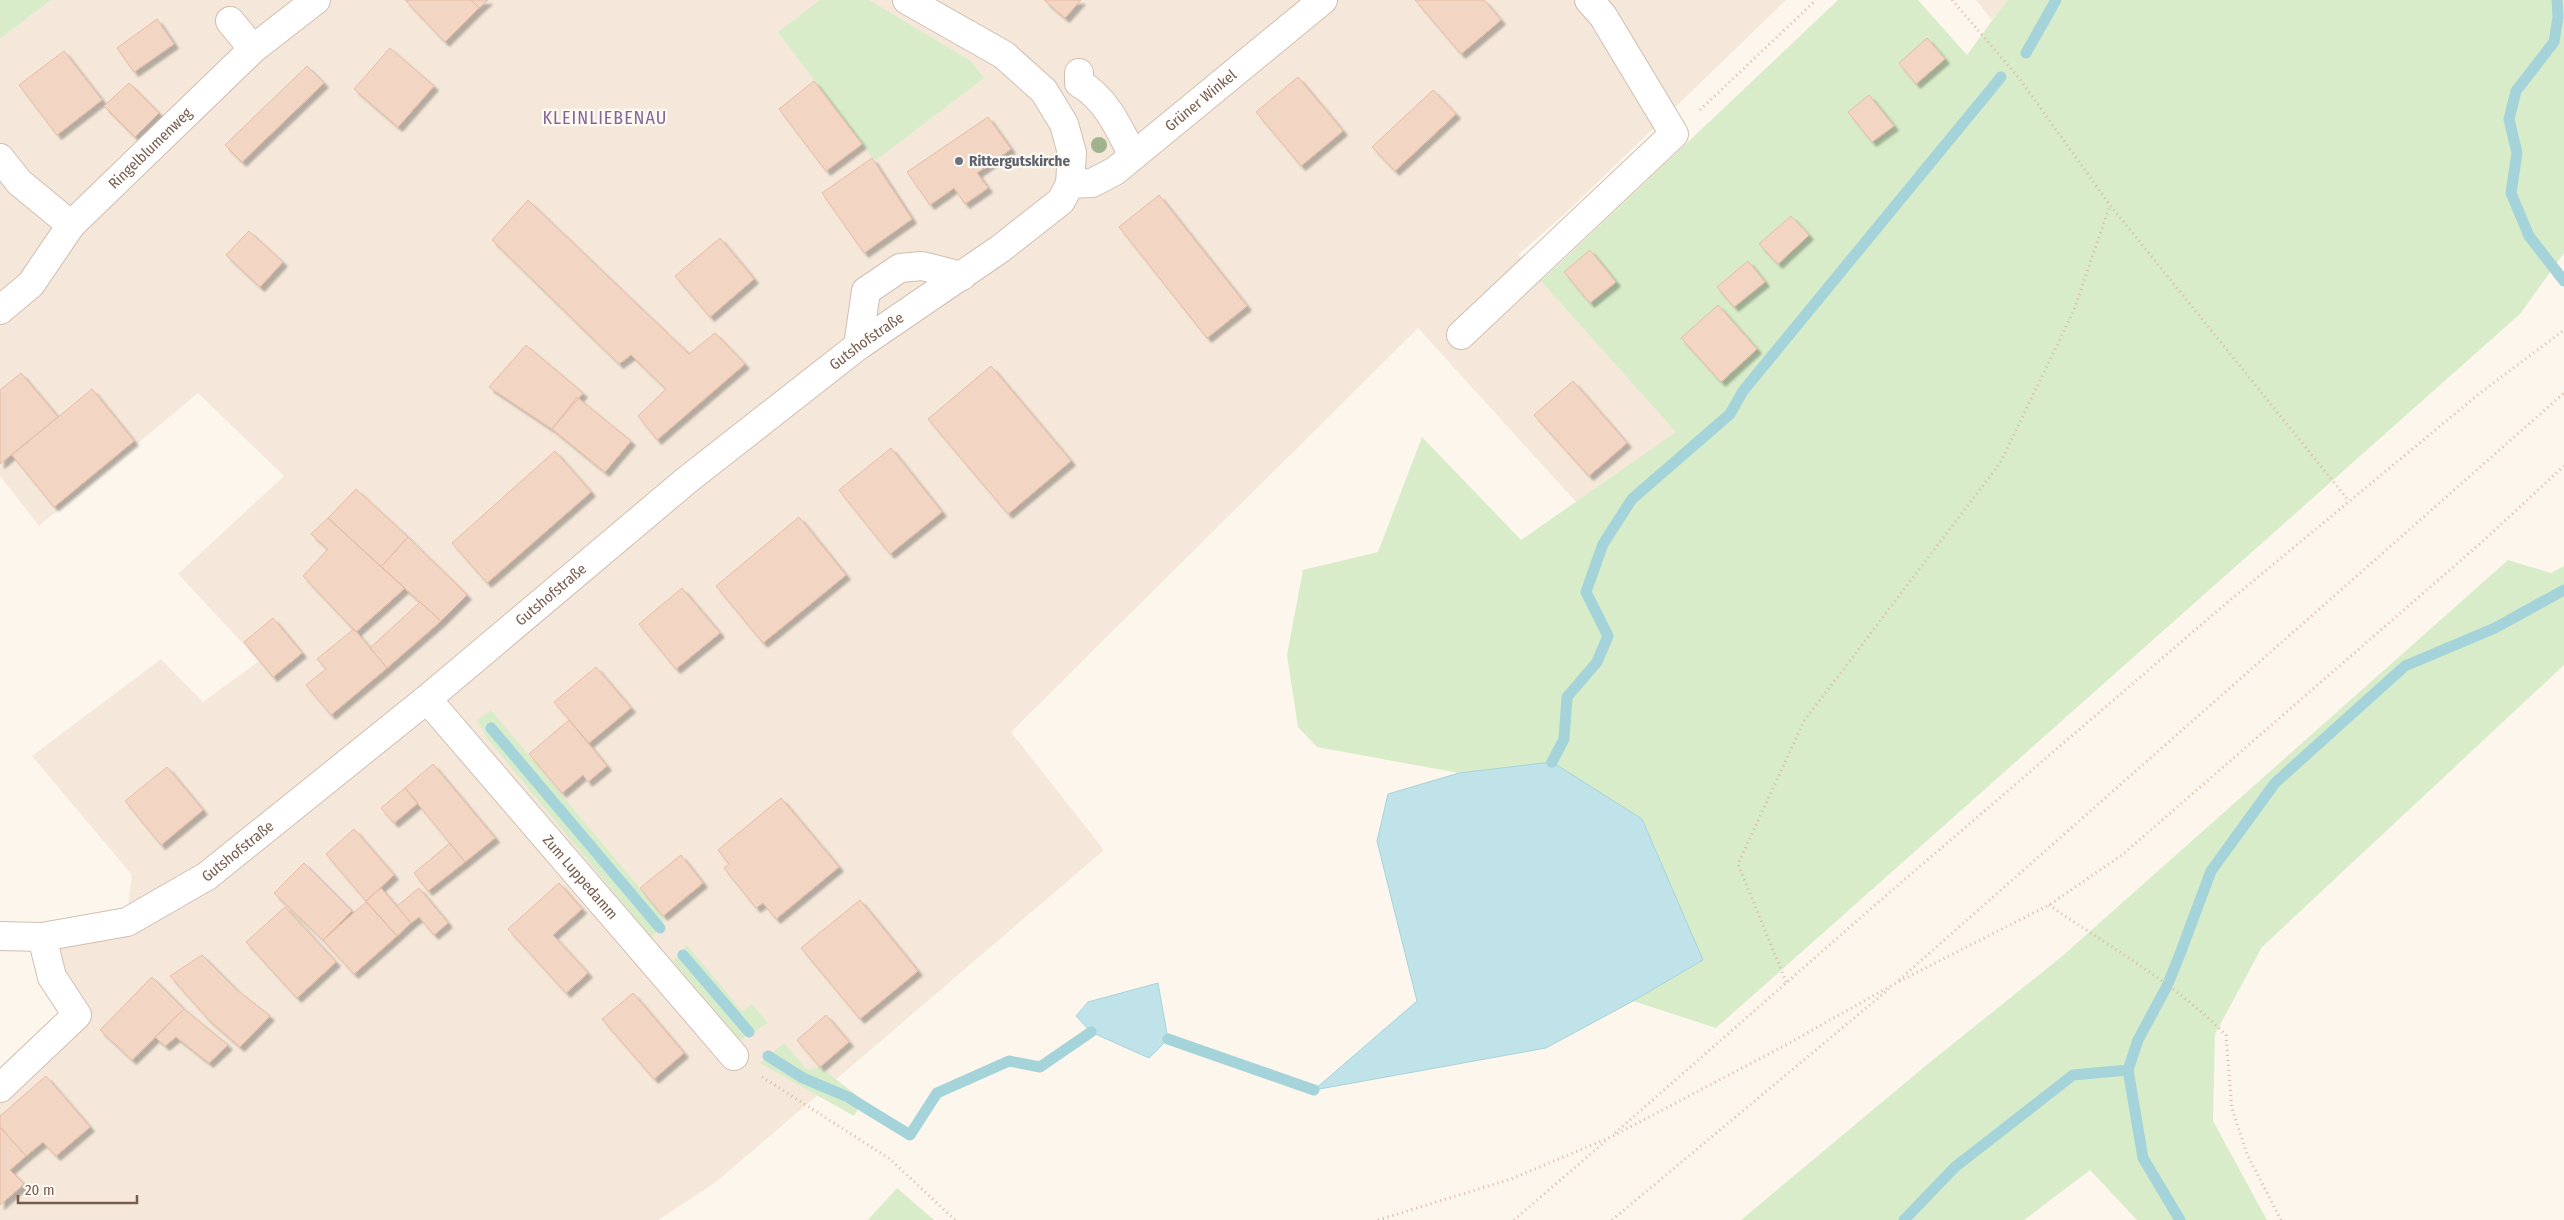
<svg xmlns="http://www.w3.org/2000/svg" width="2564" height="1220" viewBox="0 0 2564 1220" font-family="'Fira Sans Condensed',sans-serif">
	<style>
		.residential { fill: #f5e8da }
		.green { fill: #d8ecc9 }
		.water { fill: #bfe3e8; stroke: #a5d3da }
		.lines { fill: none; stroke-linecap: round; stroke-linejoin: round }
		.stream { stroke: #a5d3da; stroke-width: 11 }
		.building { fill: #f3d5c3; stroke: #e6bba3; filter: url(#shadow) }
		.minor-casing { stroke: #d1beb0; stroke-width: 30 }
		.path { stroke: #d9b8a5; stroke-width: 3; stroke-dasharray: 1 4; stroke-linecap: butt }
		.minor { stroke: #fff; stroke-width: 28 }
		.tree { fill: #a0b28e }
		.worship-dot { fill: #6b7280; stroke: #fffaf3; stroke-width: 2 }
		.labels { text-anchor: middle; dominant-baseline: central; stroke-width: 4.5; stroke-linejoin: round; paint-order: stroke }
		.street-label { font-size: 15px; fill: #7a5c4d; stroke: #fffaf3 }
		.worship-label { font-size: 15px; font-weight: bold; fill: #5b616d; stroke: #fffaf3; text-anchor: start }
		.quarter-label { font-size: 18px; letter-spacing: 1px; fill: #846695; stroke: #fffaf3 }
	</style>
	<defs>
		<filter id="shadow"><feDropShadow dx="4.5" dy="4.5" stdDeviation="1" flood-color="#0004"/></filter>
	</defs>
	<rect width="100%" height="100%" fill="#fdf6ec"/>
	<path class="residential" d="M 51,0 L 1786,0 L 1569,210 L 1518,255 L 1677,432 L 1576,502 L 1418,328 L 1011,732 L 1104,850 L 715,1183 L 658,1220 L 0,1220 L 0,1088 L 76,1015 L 42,937 L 126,922 L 132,875 L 32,756 L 161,659 L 203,702 L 259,661 L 178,574 L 284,476 L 198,393 L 39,526 L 0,476 L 0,39 Z
		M 1976,0 L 2007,0 L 1992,20 Z"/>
	<path class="green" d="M 0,0 L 51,0 L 0,39 Z
		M 820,0 L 869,0 L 971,61 L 984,78 L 875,161 L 778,32 Z
		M 1838,0 L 1918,0 L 1967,55 L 2007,0 L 2564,0 L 2564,253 L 2520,314 L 1716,1028 L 1633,1001 L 1703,960 L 1552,762 L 1459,773 L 1317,747 L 1298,727 L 1287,655 L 1303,570 L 1378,552 L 1422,437 L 1521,540 L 1676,432 L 1541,281 Z
		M 2508,560 L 2551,573 L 2564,566 L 2564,665 L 2262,947 L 2215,1034 L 2213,1121 L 2267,1220 L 2137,1220 L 2090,1170 L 2024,1220 L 1741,1220 L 1929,1063 L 2060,958 Z
		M 491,710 L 663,916 L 663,926 L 651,937 L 486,737 L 477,720 Z
		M 687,945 L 742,1011 L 752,1004 L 768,1023 L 740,1040 L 673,961 Z
		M 784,1043 L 807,1070 L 820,1067 L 863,1100 L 854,1116 L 760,1063 Z
		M 897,1188 L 934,1220 L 868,1220 Z"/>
	<path class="water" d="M 1552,762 L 1642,819 L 1703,960 L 1633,1001 L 1546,1048 L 1314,1090 L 1417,1001 L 1377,841 L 1388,794 L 1459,773 Z
		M 1158,983 L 1168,1039 L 1149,1058 L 1091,1032 L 1076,1016 L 1088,1002 Z"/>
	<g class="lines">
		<path class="stream" d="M 2557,0 L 2558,17 L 2554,42 L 2516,91 L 2509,119 L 2517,153 L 2511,193 L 2529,236 L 2564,281
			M 2026,53 L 2056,0
			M 491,728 L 660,928
			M 1552,762 L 1564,739 L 1567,697 L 1597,662 L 1608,636 L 1586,592 L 1603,544 L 1632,499 L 1730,414 L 1743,391 L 2001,77
			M 683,955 L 749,1032
			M 1168,1039 L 1314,1090
			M 768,1056 L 803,1078 L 848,1097 L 910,1135 L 937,1093 L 1009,1061 L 1040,1067 L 1091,1032
			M 1904,1220 L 1955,1167 L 2073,1075 L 2128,1070
			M 2180,1220 L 2143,1158 L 2128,1070 L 2138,1040 L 2167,986 L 2180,954 L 2211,871 L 2275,783 L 2405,666 L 2495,628 L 2564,590"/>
	</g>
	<path class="building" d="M 405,0 L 471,0 L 479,8 L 445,42 Z
		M 471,0 L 488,0 L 479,8 Z
		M 1044,0 L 1081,0 L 1065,18 Z
		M 1415,0 L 1484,0 L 1501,20 L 1461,54 Z
		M 157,19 L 174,44 L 134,72 L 117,48 Z
		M 1927,38 L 1945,59 L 1916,84 L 1899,63 Z
		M 390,48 L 434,86 L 398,127 L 354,89 Z
		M 64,51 L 102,100 L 57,135 L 19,85 Z
		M 307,66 L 324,83 L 242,162 L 225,145 Z
		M 1298,77 L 1343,131 L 1301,166 L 1256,112 Z
		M 814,81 L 862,144 L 826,171 L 779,109 Z
		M 129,83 L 159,113 L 135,137 L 104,106 Z
		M 1433,90 L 1456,114 L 1395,171 L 1372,147 Z
		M 1869,95 L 1894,126 L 1872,142 L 1848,112 Z
		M 988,117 L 1011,149 L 977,173 L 988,188 L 965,204 L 954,188 L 930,205 L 907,172 Z
		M 872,158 L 912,219 L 864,253 L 822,193 Z
		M 1159,195 L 1247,306 L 1207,338 L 1119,227 Z
		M 528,200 L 689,354 L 715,333 L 745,364 L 657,440 L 638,416 L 666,389 L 631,355 L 619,364 L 492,240 Z
		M 1791,216 L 1809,235 L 1778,264 L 1759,244 Z
		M 249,231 L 283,262 L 260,287 L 226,255 Z
		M 720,238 L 754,279 L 710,317 L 675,276 Z
		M 1590,250 L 1616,282 L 1590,303 L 1564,272 Z
		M 1748,261 L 1765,282 L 1734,307 L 1717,287 Z
		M 1718,305 L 1757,349 L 1721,382 L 1681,338 Z
		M 526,345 L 583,393 L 552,429 L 489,387 Z
		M 991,366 L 1071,461 L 1008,514 L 928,419 Z
		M 21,373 L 58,417 L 0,464 L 0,390 Z
		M 1573,381 L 1627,443 L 1589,476 L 1534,415 Z
		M 92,389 L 134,441 L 54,507 L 12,455 Z
		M 577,397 L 631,441 L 605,472 L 552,429 Z
		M 891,448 L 942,512 L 890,554 L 839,490 Z
		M 555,451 L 591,492 L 487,583 L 452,543 Z
		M 356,489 L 408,537 L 381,567 L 328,518 Z
		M 799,517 L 846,575 L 763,643 L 716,586 Z
		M 328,518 L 405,588 L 356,632 L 303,576 L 328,549 L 311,534 Z
		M 408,537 L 467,595 L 441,621 L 381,567 Z
		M 682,588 L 720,633 L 676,669 L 639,624 Z
		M 420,602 L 441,621 L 387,668 L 370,648 Z
		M 273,618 L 302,653 L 273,677 L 244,642 Z
		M 354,629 L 387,668 L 331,715 L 306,685 L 326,669 L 317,659 Z
		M 596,667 L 631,708 L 589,743 L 554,702 Z
		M 569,720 L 607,766 L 588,782 L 583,775 L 562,793 L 529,754 Z
		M 433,764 L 495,838 L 465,862 L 405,788 Z
		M 167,767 L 203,810 L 161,845 L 125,801 Z
		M 405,788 L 418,803 L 394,823 L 381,808 Z
		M 781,798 L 839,867 L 776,919 L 763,903 L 756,908 L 724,868 L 729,864 L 718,850 Z
		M 354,829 L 394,875 L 366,901 L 326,854 Z
		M 450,843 L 465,862 L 428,891 L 414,873 Z
		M 681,855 L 703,883 L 663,916 L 640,888 Z
		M 304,863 L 352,911 L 323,940 L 274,893 Z
		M 559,883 L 582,909 L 553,935 L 588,973 L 566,993 L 508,929 Z
		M 381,888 L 411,923 L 397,936 L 366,901 Z
		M 419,888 L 448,923 L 434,935 L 419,917 L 411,923 L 397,906 Z
		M 860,900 L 918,971 L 860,1019 L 801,948 Z
		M 366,902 L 397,936 L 354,974 L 323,940 Z
		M 285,907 L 336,962 L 297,998 L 246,942 Z
		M 202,955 L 237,990 L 270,1016 L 240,1047 L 209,1020 L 170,976 Z
		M 152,977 L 184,1009 L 132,1060 L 100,1030 Z
		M 633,993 L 684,1053 L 654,1079 L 602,1019 Z
		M 184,1009 L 228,1045 L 209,1063 L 176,1037 L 165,1046 L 155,1037 Z
		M 826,1015 L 849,1042 L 820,1067 L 797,1040 Z
		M 46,1076 L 90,1127 L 56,1156 L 43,1142 L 26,1156 L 0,1127 L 0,1116 Z
		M 0,1127 L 26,1156 L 10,1170 L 24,1184 L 0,1205 Z"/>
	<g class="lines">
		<defs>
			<g id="minor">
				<path d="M 230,21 L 253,49"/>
				<path d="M 1079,73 L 1079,83 C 1106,98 1120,130 1133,156"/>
				<path d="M 0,158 L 19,182 L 71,225"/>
				<path id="s1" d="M 1070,184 L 1092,183 L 1115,171 L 1323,0"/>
				<path id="s2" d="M 0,310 L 31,284 L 71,225 L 253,49 L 316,0"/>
				<path d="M 1461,335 L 1674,134 L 1603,16 L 1589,0"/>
				<path d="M 858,346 L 866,291 L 900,268 L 922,266 L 962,276"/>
				<path id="s3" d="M 427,699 L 734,1056"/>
				<path id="s4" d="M 0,936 L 42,937 L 127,922 L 207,876 L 427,699 L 687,480 L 858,346 L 1000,249 L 1061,201 L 1070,184 L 1072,153 L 1064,124 L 1044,91 L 1004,55 L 907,0"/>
				<path d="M 0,1088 L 77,1015 L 52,977 L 42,937"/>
			</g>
		</defs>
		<use href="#minor" class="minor-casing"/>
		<path class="path" d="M 1952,0 L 2019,78 L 2110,205 L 2349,501
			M 1700,110 L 1816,0
			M 2049,905 C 2108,946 2175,983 2226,1035 L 2232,1109 L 2247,1154 L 2281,1220
			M 1899,980 L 2564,393
			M 1786,982 L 1738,864 L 1804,721 L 2000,463 L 2074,310 L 2110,205
			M 762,1077 L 890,1159 L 955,1220
			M 1615,1133 L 1875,905 L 2223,606 L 2480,393 L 2564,330
			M 1378,1220 L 1511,1179 L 1611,1137 L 1784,1046 L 1896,983 L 2049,905 L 2122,855 L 2482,542 L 2564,466
			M 1514,1220 L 1608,1139
			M 1612,1220 L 1889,989"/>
		<use href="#minor" class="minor"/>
	</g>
	<circle class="tree" cx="1099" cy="145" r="8"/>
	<circle class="worship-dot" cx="959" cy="161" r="5"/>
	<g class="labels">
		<g class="street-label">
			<text stroke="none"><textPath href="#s1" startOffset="159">Grüner Winkel</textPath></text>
			<text stroke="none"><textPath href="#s2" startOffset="222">Ringelblumenweg</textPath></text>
			<text stroke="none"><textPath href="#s4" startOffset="1070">Gutshofstraße</textPath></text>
			<text stroke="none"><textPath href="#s4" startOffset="665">Gutshofstraße</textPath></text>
			<text stroke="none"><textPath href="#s4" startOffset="260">Gutshofstraße</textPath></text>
			<text stroke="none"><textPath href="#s3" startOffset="235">Zum Luppedamm</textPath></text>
		</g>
		<g class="worship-label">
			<text x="969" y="161">Rittergutskirche</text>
		</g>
		<g class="quarter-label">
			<text x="605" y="118">KLEINLIEBENAU</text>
		</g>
	</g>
	<path d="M18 1195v8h119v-8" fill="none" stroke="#7a5c4d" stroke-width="2.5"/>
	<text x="25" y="1195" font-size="15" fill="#7a5c4d" stroke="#fffaf3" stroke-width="4" paint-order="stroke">20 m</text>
</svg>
